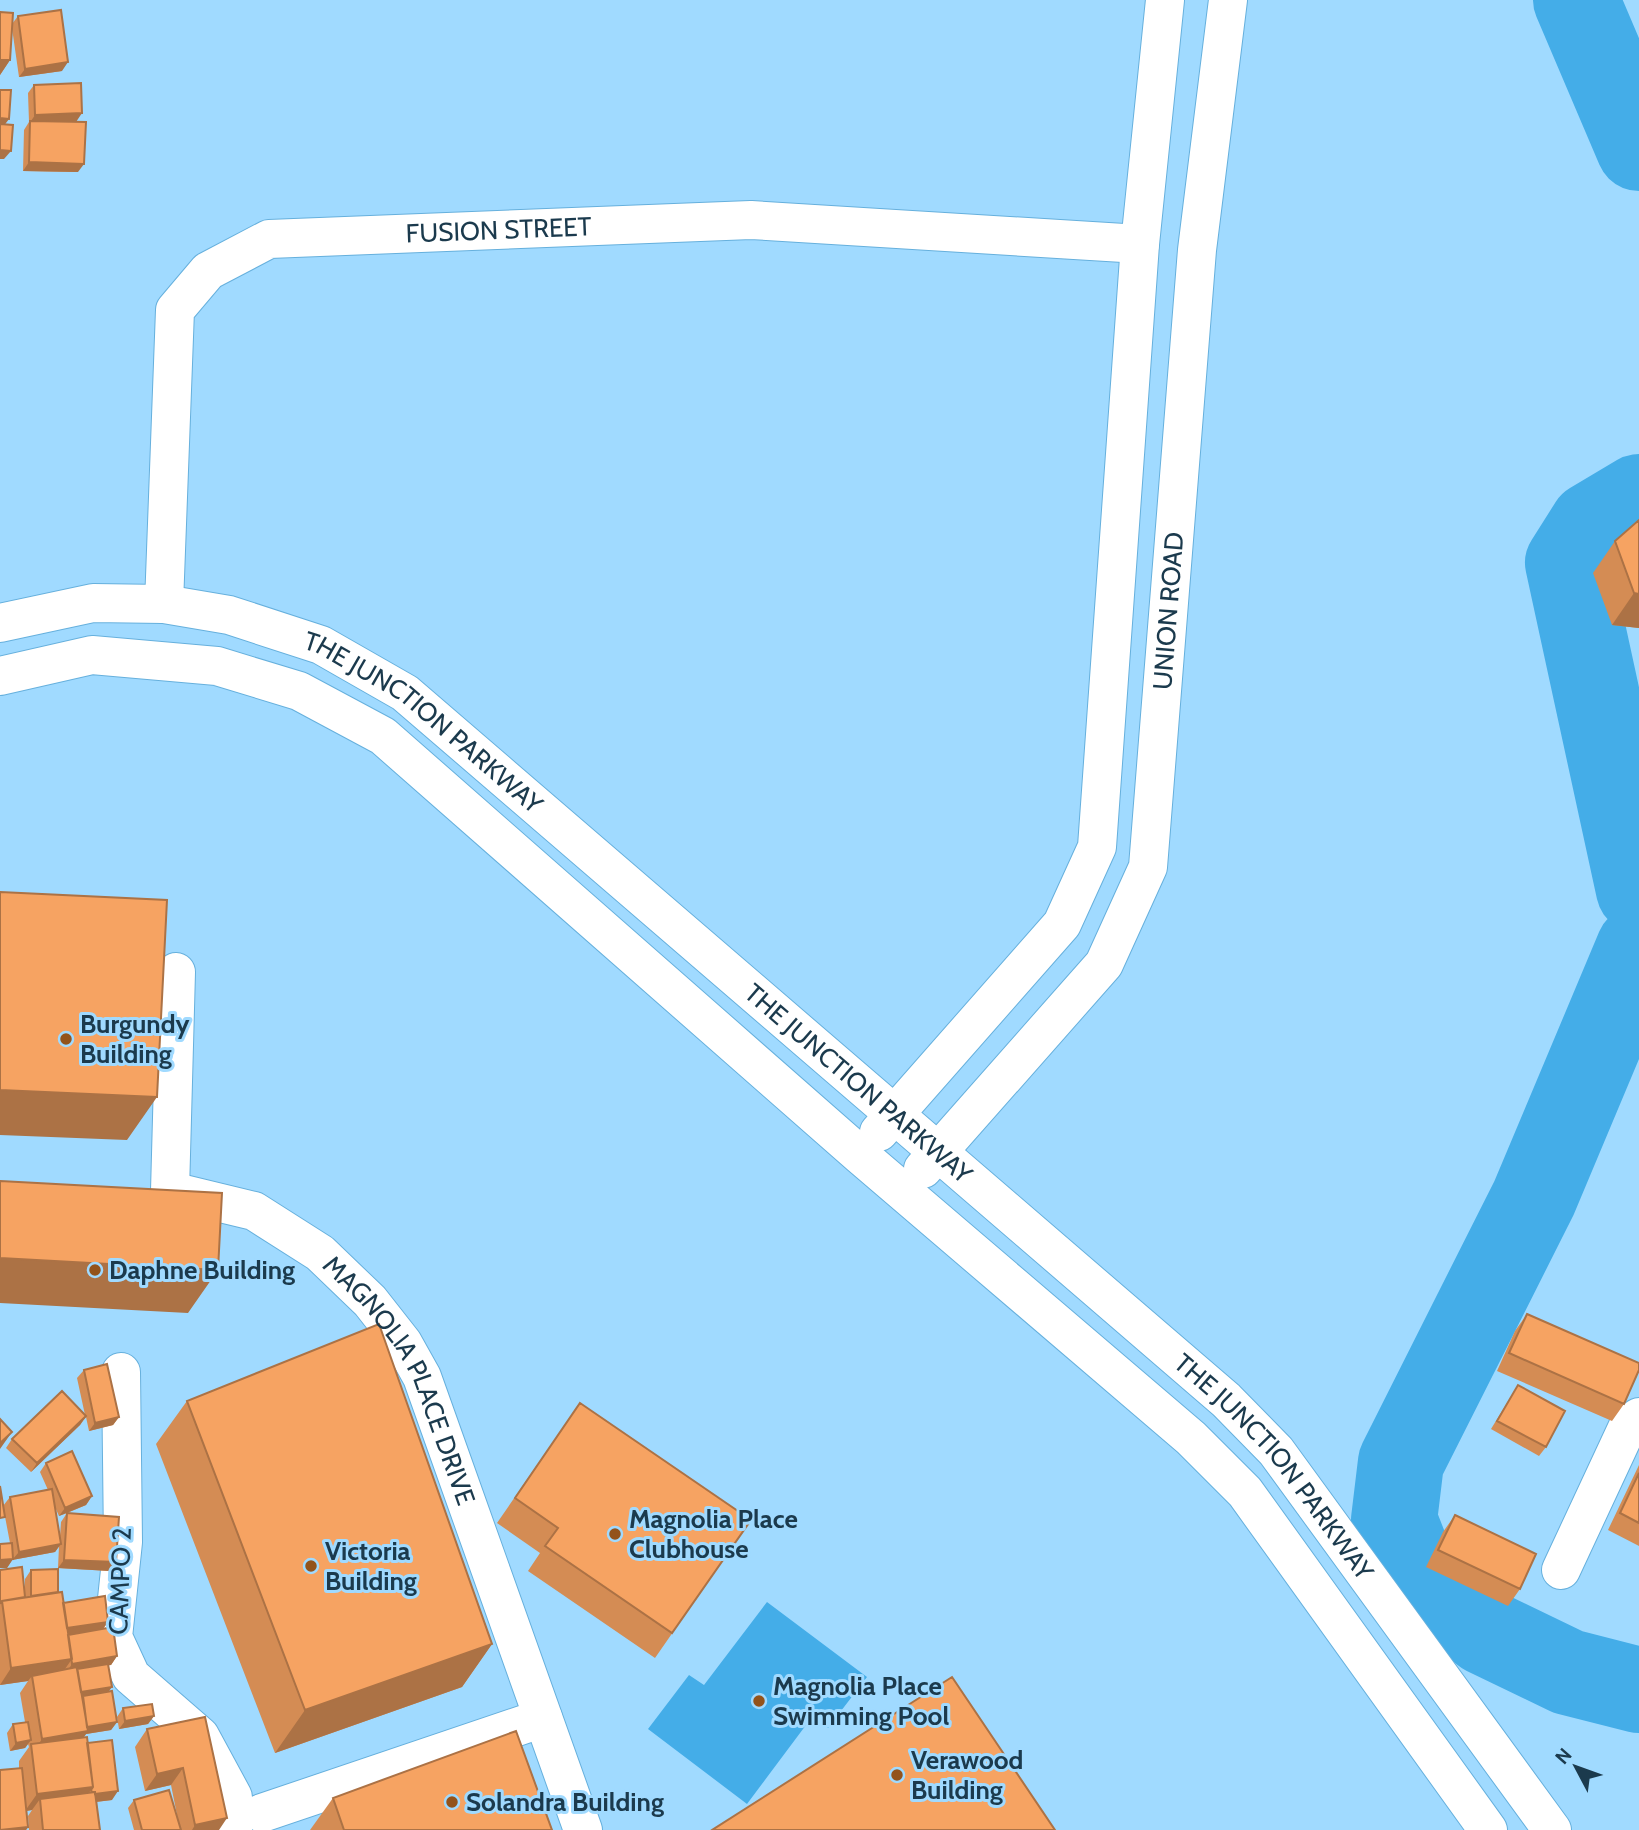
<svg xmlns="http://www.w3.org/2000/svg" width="1639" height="1830" viewBox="0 0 1639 1830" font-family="Cabin,sans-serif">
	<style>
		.water { fill: #44ade8 }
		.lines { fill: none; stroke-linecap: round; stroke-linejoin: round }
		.river { stroke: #44ade8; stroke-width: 86 }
		.minor-casing { stroke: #66b0dd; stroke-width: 40 }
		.minor { stroke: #fff; stroke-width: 38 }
		.wall { fill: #d48c54; fill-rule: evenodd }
		.shaded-wall { fill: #ac7245 }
		.building { fill: #f6a362; stroke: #ac7245; stroke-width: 2 }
		.poi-dot { fill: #93531b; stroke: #a0daff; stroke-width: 2.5 }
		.labels { text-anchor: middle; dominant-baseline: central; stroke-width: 6; stroke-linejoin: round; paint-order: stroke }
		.street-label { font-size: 26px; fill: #1b3a4d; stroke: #a0daff }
		.poi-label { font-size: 26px; font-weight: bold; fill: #1b3a4d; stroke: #a0daff; text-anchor: start }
	</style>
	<rect width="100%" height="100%" fill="#a0daff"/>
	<path class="water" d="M 767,1602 L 867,1677 L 828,1728 L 812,1717 L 747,1804 L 648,1729 L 689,1675 L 704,1685 Z"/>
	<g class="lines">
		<path class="river" d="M 1576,0 L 1639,148
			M 1639,497 L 1592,525 L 1568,563 L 1639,890
			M 1639,948 L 1534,1198 L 1401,1462 L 1394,1520 L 1415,1574 L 1485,1632 L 1568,1672 L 1639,1690"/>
		<defs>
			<g id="minor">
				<path id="s1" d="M 164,604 L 175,310 L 208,271 L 269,239 L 751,220 L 1140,244"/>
				<path id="s2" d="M 0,623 L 93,603 L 164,604 L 229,615 L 321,645 L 405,693 L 1226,1400 L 1276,1451 L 1552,1830"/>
				<path d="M 0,676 L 92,655 L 217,666 L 299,691 L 383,736 L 860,1155 L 1191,1438 L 1245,1492 L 1488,1830"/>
				<path d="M 879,1132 L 1062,924 L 1097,847 L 1140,244 L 1165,0"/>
				<path id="s3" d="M 923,1169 L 1104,964 L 1148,867 L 1197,250 L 1228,0"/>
				<path d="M 170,1191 L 176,972"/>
				<path id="s4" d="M 171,1191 L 254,1211 L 320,1253 L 370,1301 L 403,1343 L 422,1377 L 583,1830"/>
				<path d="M 121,1372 L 123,1542 L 113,1637 L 131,1676 L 200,1736 L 233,1797 L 233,1830"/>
				<path d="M 1561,1570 L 1629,1424 L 1639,1417"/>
				<path d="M 262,1813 L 543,1718"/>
			</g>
		</defs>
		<use href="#minor" class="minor-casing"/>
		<use href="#minor" class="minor"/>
	</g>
	<path class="wall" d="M 0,12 L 12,24 L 18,16 L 62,71 L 19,77 L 12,28 L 10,60 L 0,75 Z
		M 34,85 L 76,122 L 78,172 L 23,171 L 24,130 L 29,122 L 28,93 Z
		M 1639,520 L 1639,628 L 1612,625 L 1593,573 L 1615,541 Z
		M 1527,1314 L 1624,1404 L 1612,1421 L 1497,1371 L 1515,1331 Z
		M 84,1370 L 119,1417 L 113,1425 L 89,1431 L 86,1417 L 80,1425 L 31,1472 L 6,1448 L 12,1439 L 85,1415 L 77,1378 Z
		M 1518,1385 L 1546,1447 L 1539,1456 L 1491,1429 Z
		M 187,1401 L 492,1644 L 462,1687 L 275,1753 L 156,1444 Z
		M 580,1403 L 751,1520 L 655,1658 L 528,1571 L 540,1553 L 497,1523 Z
		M 46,1463 L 92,1496 L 86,1505 L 67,1513 L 110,1571 L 58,1568 L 59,1546 L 55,1552 L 12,1560 L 7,1568 L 0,1568 L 0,1544 L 10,1543 L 3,1506 L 10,1497 L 48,1490 L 40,1472 ZM 55,1507 L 59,1516 L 67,1513 L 61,1522 L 60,1536 Z
		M 1639,1465 L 1639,1546 L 1608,1530 Z
		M 1455,1515 L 1520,1589 L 1508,1606 L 1426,1567 L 1443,1532 Z
		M 0,1570 L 25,1597 L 25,1579 L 31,1570 L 58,1592 L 63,1603 L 108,1622 L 103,1629 L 117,1656 L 111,1665 L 108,1665 L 108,1692 L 117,1722 L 111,1730 L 86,1734 L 84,1737 L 112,1800 L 96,1802 L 100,1830 L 29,1830 L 28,1816 L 32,1810 L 27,1811 L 28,1827 L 26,1830 L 0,1830 L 19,1768 L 19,1761 L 29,1747 L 28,1744 L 25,1748 L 10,1751 L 7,1733 L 13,1724 L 25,1722 L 20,1693 L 28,1681 L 0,1685 Z
		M 123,1708 L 154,1716 L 148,1724 L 119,1729 L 117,1717 Z
		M 205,1717 L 219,1830 L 225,1830 L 134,1830 L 128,1808 L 134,1800 L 179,1825 L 171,1785 L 145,1791 L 135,1747 L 147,1729 Z
		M 333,1798 L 552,1830 L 310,1830 Z"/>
	<path class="shaded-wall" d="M 0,60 L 10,60 L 0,75 Z
		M 68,62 L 62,71 L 19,77 L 25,69 Z
		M 82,113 L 76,122 L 29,124 L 35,115 Z
		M 0,118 L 9,119 L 3,127 L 0,127 Z
		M 0,150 L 11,151 L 4,159 L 0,159 Z
		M 29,162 L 84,164 L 78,172 L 23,171 Z
		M 1634,593 L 1639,594 L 1639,628 L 1612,625 Z
		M 0,1090 L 157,1097 L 127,1140 L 0,1135 Z
		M 0,1258 L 218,1270 L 188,1313 L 0,1303 Z
		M 86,1416 L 80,1425 L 31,1472 L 37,1463 Z
		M 119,1417 L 113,1425 L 89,1431 L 95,1423 Z
		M 12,1432 L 0,1449 L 0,1443 Z
		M 92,1496 L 86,1505 L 59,1516 L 65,1508 Z
		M 61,1544 L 55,1552 L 12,1560 L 19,1552 Z
		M 13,1559 L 7,1568 L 0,1568 L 0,1560 Z
		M 64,1560 L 116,1562 L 110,1571 L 58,1568 Z
		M 108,1622 L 102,1630 L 61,1637 L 67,1628 Z
		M 492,1644 L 462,1687 L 275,1753 L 305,1710 Z
		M 117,1656 L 111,1665 L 66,1673 L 72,1664 Z
		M 72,1659 L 60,1676 L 32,1676 L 28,1681 L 0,1685 L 11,1668 Z
		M 112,1687 L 106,1695 L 83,1699 L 81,1692 Z
		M 154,1716 L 148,1724 L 119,1729 L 125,1721 Z
		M 117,1722 L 111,1730 L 86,1734 L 76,1748 L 32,1754 L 42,1739 L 87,1727 Z
		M 31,1740 L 25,1748 L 10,1751 L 16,1743 Z
		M 183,1768 L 171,1785 L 145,1791 L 157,1774 Z
		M 93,1787 L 81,1804 L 40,1799 L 32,1810 L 25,1811 L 37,1794 Z
		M 118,1791 L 112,1800 L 86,1803 L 92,1795 Z
		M 227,1818 L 219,1830 L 192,1830 L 195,1825 Z
		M 28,1827 L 26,1830 L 2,1830 Z"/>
	<path class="building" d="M 61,10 L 68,62 L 25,69 L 18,16 Z
		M 0,12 L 13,13 L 10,60 L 0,60 Z
		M 81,83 L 82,113 L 35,115 L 34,85 Z
		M 0,90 L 11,90 L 9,119 L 0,118 Z
		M 30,121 L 86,122 L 84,164 L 29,162 Z
		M 0,124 L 13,125 L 11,151 L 0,150 Z
		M 1639,520 L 1639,594 L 1634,593 L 1615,541 Z
		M 0,892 L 167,900 L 157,1097 L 0,1090 Z
		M 0,1181 L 222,1193 L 218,1270 L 0,1258 Z
		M 1527,1314 L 1639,1363 L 1639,1370 L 1624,1404 L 1509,1353 Z
		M 379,1324 L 492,1644 L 305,1710 L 187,1401 Z
		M 107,1364 L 119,1417 L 95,1423 L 84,1370 Z
		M 1518,1385 L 1565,1411 L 1546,1447 L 1497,1421 Z
		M 62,1391 L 86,1416 L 37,1463 L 12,1439 Z
		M 580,1403 L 751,1520 L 672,1633 L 545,1546 L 558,1528 L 515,1498 Z
		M 0,1419 L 12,1432 L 0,1443 Z
		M 72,1451 L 92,1496 L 65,1508 L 46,1463 Z
		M 1639,1473 L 1639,1523 L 1620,1513 Z
		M 0,1486 L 5,1517 L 0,1518 Z
		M 52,1489 L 61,1544 L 19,1552 L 10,1497 Z
		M 67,1513 L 119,1517 L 116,1562 L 64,1560 Z
		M 1455,1515 L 1536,1554 L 1520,1589 L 1438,1550 Z
		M 12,1543 L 13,1559 L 0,1560 L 0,1544 Z
		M 22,1567 L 25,1597 L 2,1601 L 0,1603 L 0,1570 Z
		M 58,1569 L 58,1592 L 31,1596 L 31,1570 Z
		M 62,1592 L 72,1659 L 11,1668 L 2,1601 Z
		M 105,1596 L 108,1622 L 67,1628 L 63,1603 Z
		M 113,1627 L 117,1656 L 72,1664 L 68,1635 Z
		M 108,1664 L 112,1687 L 81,1692 L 77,1669 Z
		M 77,1667 L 88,1731 L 42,1739 L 32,1676 Z
		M 952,1677 L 1055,1830 L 712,1830 Z
		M 112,1691 L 117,1722 L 87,1727 L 83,1696 Z
		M 152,1704 L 154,1716 L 125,1721 L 123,1708 Z
		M 205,1717 L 227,1818 L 195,1825 L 183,1768 L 157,1774 L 147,1729 Z
		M 28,1722 L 31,1740 L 16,1743 L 13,1724 Z
		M 516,1731 L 552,1830 L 344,1830 L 333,1798 Z
		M 87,1737 L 93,1787 L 37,1794 L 31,1744 Z
		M 112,1740 L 118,1791 L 95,1794 L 95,1792 L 92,1792 L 91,1790 L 93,1787 L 87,1743 Z
		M 22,1768 L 28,1827 L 0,1830 L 0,1770 Z
		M 169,1790 L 181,1830 L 142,1830 L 134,1800 Z
		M 95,1792 L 100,1830 L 43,1830 L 40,1799 Z"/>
	<g class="poi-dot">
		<circle cx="66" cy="1039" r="7"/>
		<circle cx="95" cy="1270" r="7"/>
		<circle cx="615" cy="1534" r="7"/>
		<circle cx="311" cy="1566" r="7"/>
		<circle cx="759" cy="1701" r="7"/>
		<circle cx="897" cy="1775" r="7"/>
		<circle cx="452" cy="1802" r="7"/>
	</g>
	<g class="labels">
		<g class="street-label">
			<text stroke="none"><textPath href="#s1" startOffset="644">FUSION STREET</textPath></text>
			<text stroke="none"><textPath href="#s3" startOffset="637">UNION ROAD</textPath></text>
			<text stroke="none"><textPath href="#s2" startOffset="457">THE JUNCTION PARKWAY</textPath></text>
			<text stroke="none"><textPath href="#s2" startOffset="1024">THE JUNCTION PARKWAY</textPath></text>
			<text stroke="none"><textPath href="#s4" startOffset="317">MAGNOLIA PLACE DRIVE</textPath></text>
			<text stroke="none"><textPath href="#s2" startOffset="1591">THE JUNCTION PARKWAY</textPath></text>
			<text transform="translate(120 1581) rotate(-88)">CAMPO 2</text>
		</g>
		<g class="poi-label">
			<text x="80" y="1024">Burgundy<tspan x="80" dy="30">Building</tspan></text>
			<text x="109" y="1270">Daphne Building</text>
			<text x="629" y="1519">Magnolia Place<tspan x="629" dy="30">Clubhouse</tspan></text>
			<text x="325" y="1551">Victoria<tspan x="325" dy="30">Building</tspan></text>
			<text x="773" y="1686">Magnolia Place<tspan x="773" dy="30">Swimming Pool</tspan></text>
			<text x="911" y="1760">Verawood<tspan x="911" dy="30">Building</tspan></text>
			<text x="466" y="1802">Solandra Building</text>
		</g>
	</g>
	<g transform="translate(1576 1767) rotate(311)" stroke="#a0daff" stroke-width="5" paint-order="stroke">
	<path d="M0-5L12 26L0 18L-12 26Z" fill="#1b3a4d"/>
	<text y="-10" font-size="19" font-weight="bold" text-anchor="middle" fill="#1b3a4d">N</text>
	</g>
</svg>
